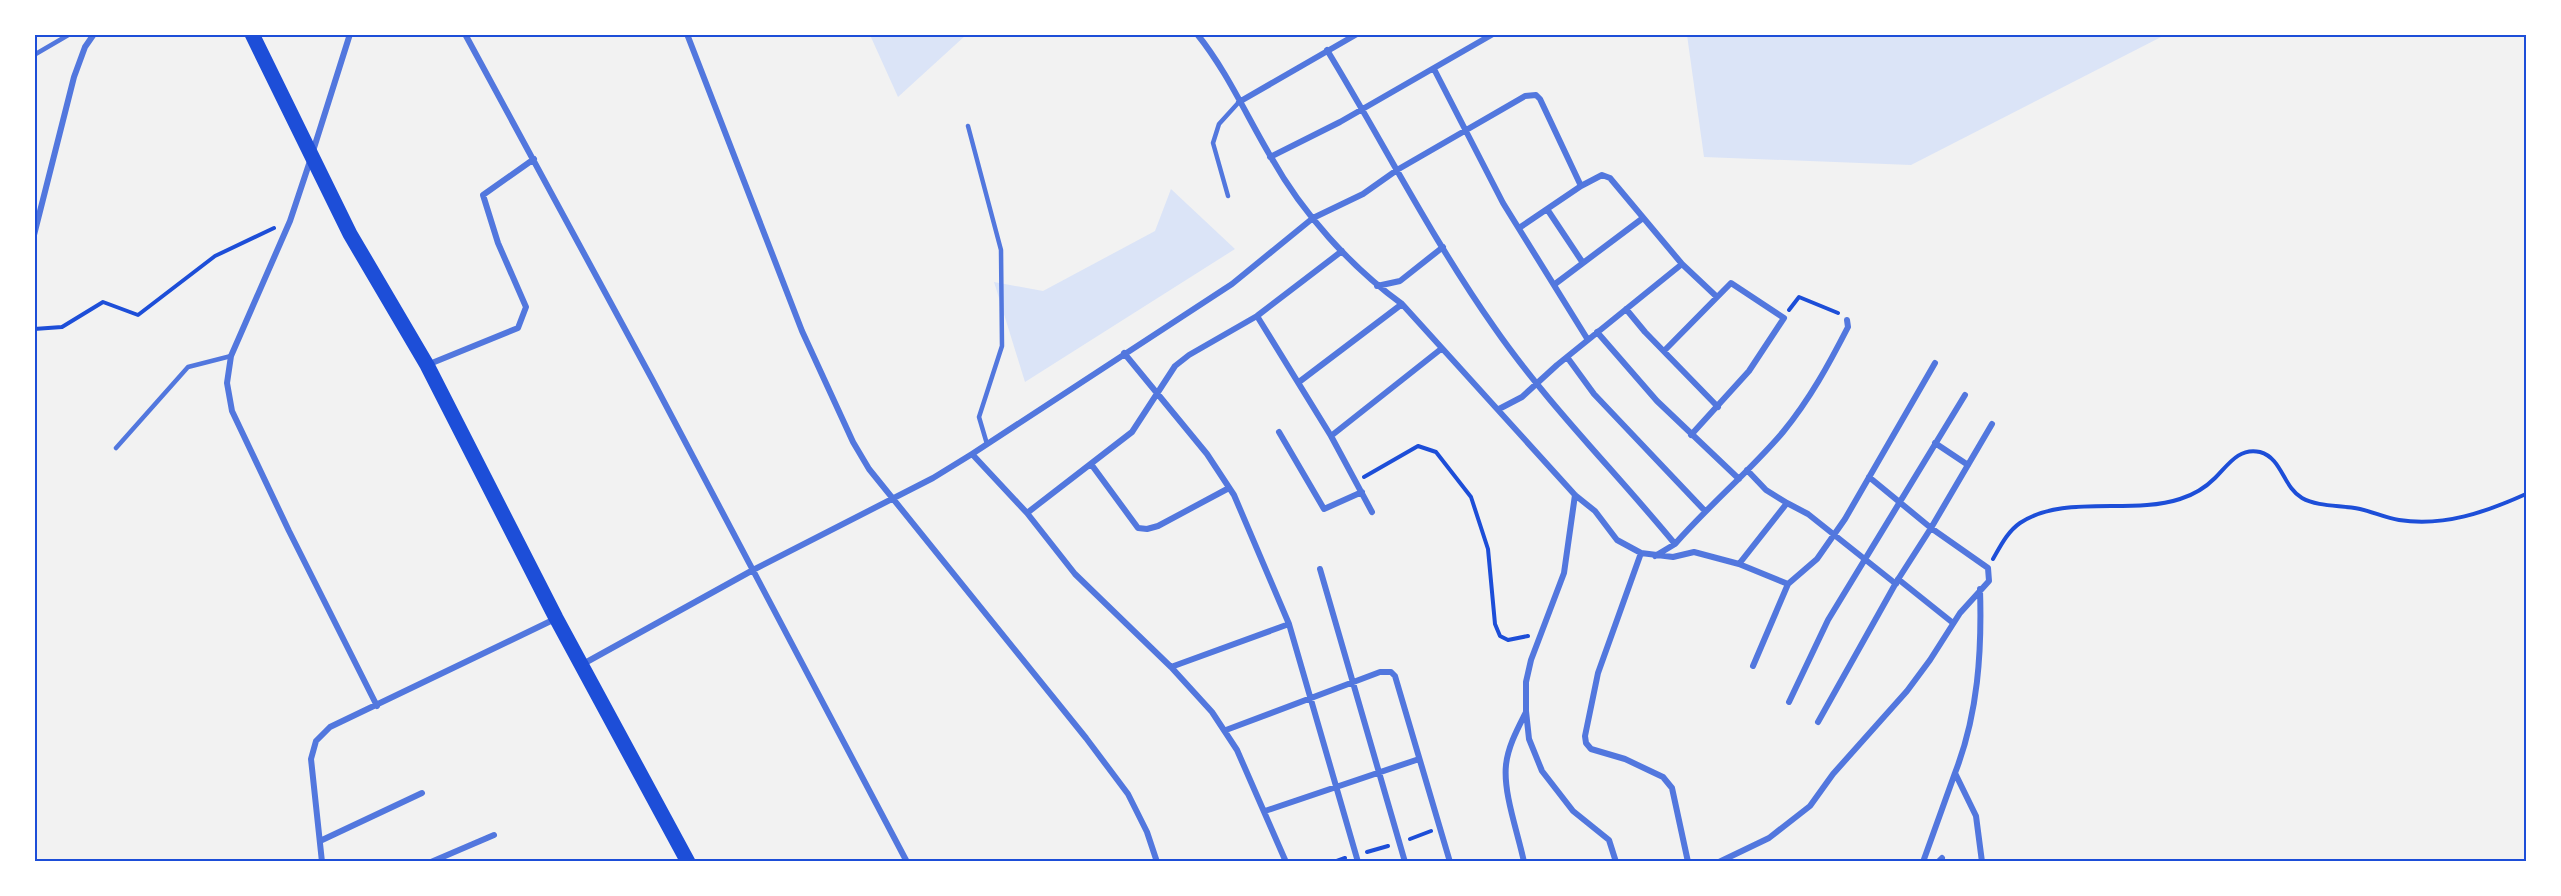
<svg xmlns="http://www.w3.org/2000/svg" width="2561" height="896" viewBox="0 0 2561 896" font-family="'Golos Text',sans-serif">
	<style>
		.green { fill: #dbe4f7 }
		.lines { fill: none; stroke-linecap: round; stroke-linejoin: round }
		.path { stroke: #1d4ed8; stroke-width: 4 }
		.service { stroke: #5277de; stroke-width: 4.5 }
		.minor { stroke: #5277de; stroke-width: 6 }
		.primary { stroke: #1d4ed8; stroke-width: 15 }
		.neatline { fill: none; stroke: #1d4ed8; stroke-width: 2 }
	</style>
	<rect width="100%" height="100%" fill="#f2f2f2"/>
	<path class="green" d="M 870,35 L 966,35 L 898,97 Z
		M 1687,35 L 1687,34 L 2165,35 L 1911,165 L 1704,157 Z
		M 1171,189 L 1235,249 L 1025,382 L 994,282 L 1043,291 L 1155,231 Z"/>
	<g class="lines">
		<path class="path" d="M 1789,310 L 1799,297 L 1838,313
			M 34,329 L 62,327 L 103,302 L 138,315 L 215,256 L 274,228
			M 1364,477 L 1418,446 L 1436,452 L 1471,497 L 1488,549 L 1495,624 L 1500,636 L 1508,640 L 1528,636
			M 1993,559 C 2000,547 2007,532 2020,523 C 2063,494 2132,515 2180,499 C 2193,495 2206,487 2215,478 C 2228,465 2239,447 2260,452 C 2282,458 2283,487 2302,498 C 2318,507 2341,505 2360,509 C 2373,512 2386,518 2399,520 C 2444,527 2486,512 2526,494
			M 1410,839 L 1431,831
			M 1367,852 L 1388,846
			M 1334,862 L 1345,858"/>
		<path class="service" d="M 34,55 L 70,34
			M 968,126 L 1001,250 L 1002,346 L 979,417 L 987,444
			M 1228,196 L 1213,143 L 1219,124 L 1239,102
			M 116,448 L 188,367 L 231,356"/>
		<path class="minor" d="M 465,34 L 652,379 L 907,862
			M 687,34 L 802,331 L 853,442 L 869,469 L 1086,738 L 1128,794 L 1147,832 L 1157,862
			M 1197,34 C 1227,71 1247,117 1271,157 C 1302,213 1351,267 1402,304 L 1575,495 L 1595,511 L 1617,540 L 1641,553 L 1673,557 L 1694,552 L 1739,564 L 1788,584 L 1753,666
			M 1327,50 C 1383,142 1432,239 1494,327 C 1548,405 1615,471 1675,544
			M 1434,69 L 1503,203 L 1588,340
			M 1239,102 L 1357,34
			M 313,151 L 350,34
			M 1270,157 L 1340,122 L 1493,34
			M 310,161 L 290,221 L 231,356 L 227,383 L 232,411 L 289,531 L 377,706
			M 1547,209 L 1583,263
			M 1519,228 L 1581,186
			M 34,235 L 74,77 L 85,47 L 94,34
			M 1555,284 L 1643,218
			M 1377,286 L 1400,281 L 1443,247
			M 1626,309 L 1645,332 L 1718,407
			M 1257,316 L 1331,436 L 1372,512
			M 1597,332 L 1657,401 L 1739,479
			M 1664,351 L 1731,283 L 1784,318 L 1749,371 L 1691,435
			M 1124,353 L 1207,454 L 1234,495 L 1289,624
			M 1567,357 L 1594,394 L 1705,511
			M 427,365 L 518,328 L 526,307 L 498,243 L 483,195 L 534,159
			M 1299,382 L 1402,304
			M 1499,409 L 1522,397 L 1557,365 L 1682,264 L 1717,297
			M 1279,432 L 1324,509 L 1362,492
			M 1331,436 L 1441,349
			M 1935,443 L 1968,465
			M 972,454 L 1232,284 L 1313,218 L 1363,194 L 1397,170 L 1525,96 L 1536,95 L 1540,99 L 1581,186 L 1602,175 L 1610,178 L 1682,264
			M 1091,464 L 1138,528 L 1147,529 L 1158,526 L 1229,488
			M 1747,470 L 1766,490 L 1787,503
			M 1869,477 L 1931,528 L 1992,424
			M 1575,495 L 1564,573 L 1531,660 L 1526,682 L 1526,711 L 1529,739 L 1542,771 L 1573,811 L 1609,840 L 1616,862
			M 1027,513 L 1132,432 L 1175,366 L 1189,355 L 1257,316 L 1342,251
			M 1641,553 L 1598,673 L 1585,736 L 1586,743 L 1591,749 L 1625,759 L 1663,777 L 1672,788 L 1688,862
			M 1655,556 L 1675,544 C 1709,505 1750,471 1783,432 C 1810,399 1829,364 1848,327 L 1847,320
			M 1739,564 L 1787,503 L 1808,514 L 1896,584
			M 1320,569 L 1405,862
			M 1898,579 L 1953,623
			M 1788,584 L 1817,559 L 1845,519 L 1935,363
			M 1980,589 C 1982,652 1978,714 1955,773 L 1976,816 L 1982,862
			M 583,664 L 753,570 L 933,478 L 972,454 L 1027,513 L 1075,574 L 1171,667 L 1212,712 L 1237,750 L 1286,862
			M 1171,667 L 1289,624 L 1358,862
			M 1789,702 L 1828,620 L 1965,395
			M 1226,730 L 1380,672 L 1391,672 L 1395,676 L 1450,862
			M 1265,811 L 1419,759
			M 320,841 L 422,793
			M 322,862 L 311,759 L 316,741 L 330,727 L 555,619
			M 431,862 L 494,835
			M 1524,862 C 1518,833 1503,793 1506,765 C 1508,746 1518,728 1526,712
			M 1719,862 L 1769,838 L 1810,806 L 1833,774 L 1907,691 L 1930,660 L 1960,613 L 1989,581 L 1988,568 L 1931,528 L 1897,581 L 1818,722
			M 1923,862 L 1955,773
			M 1938,862 L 1942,858"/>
		<path class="primary" d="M 252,34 L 350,234 L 427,365 L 556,618 L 688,862"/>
	</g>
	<rect width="2561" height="896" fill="none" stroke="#ffffff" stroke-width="72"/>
	<rect x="36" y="36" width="2489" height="824" class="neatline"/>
</svg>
